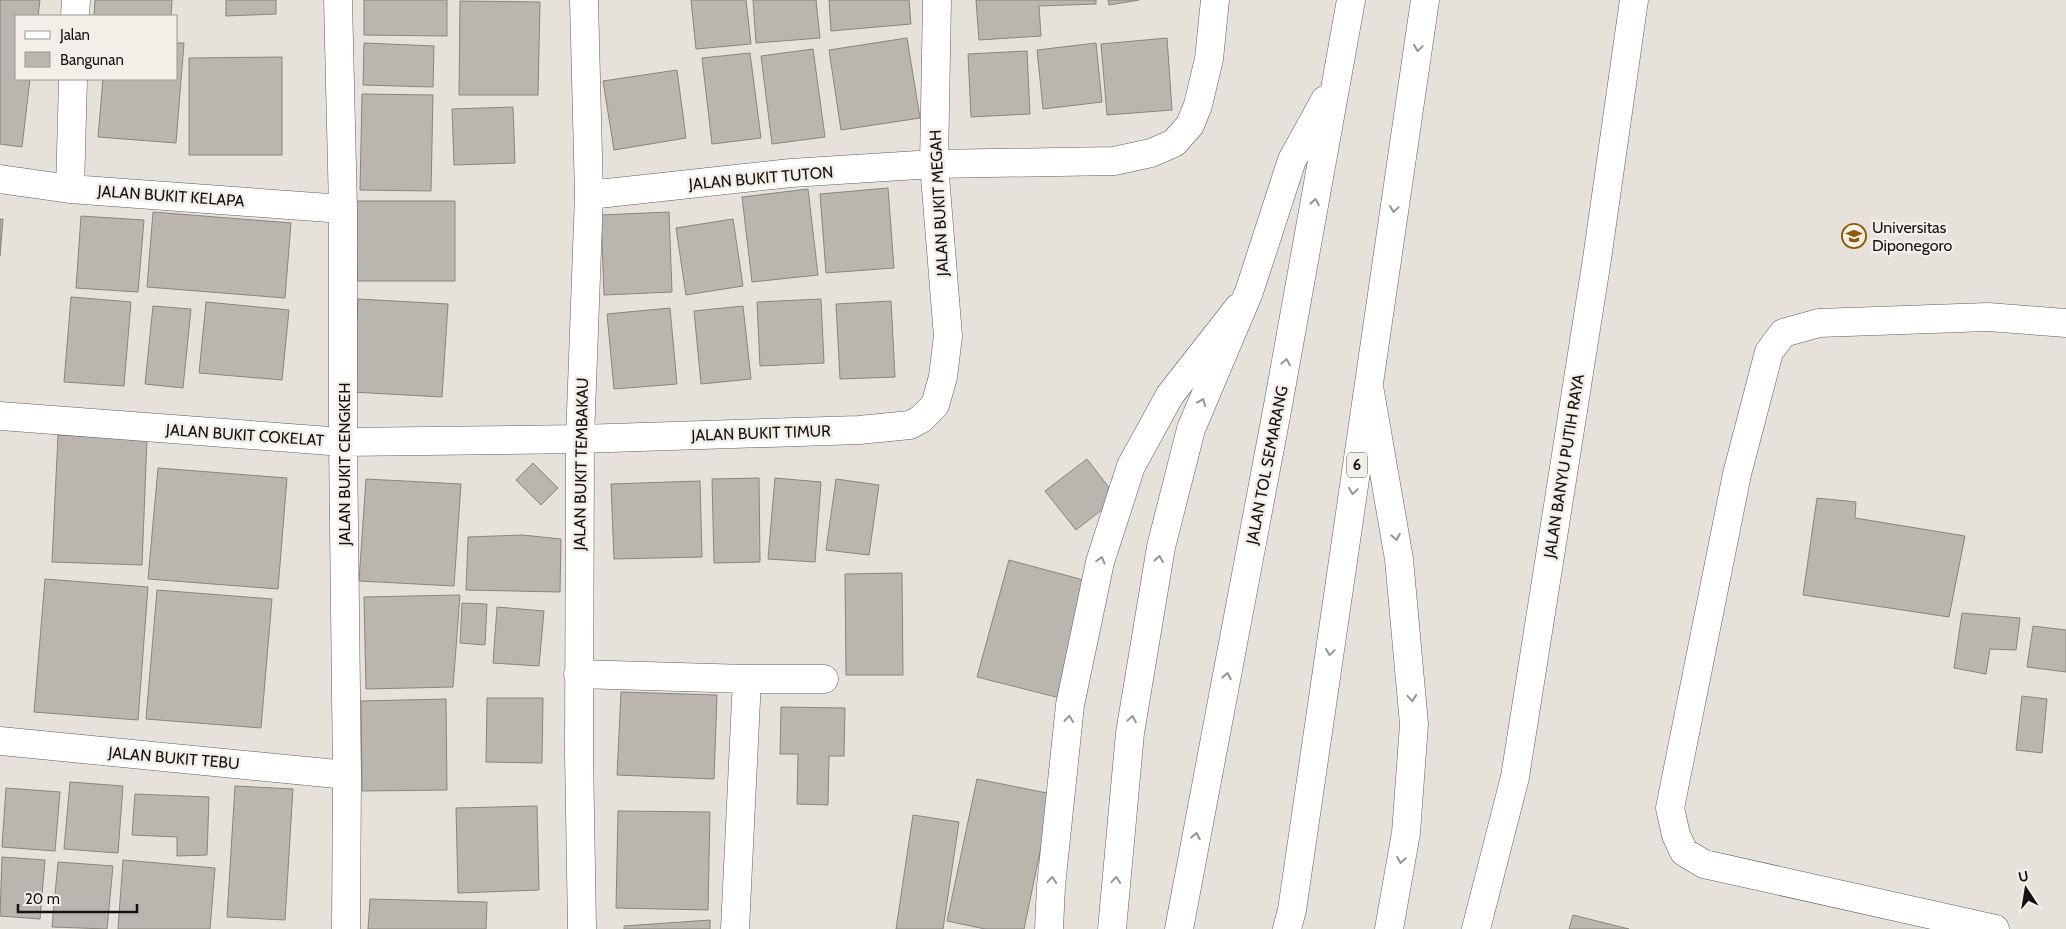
<svg xmlns="http://www.w3.org/2000/svg" width="2066" height="929" viewBox="0 0 2066 929" font-family="Cabin,sans-serif">
	<style>
		.building { fill: #bbb5af; stroke: #89847e }
		.lines { fill: none; stroke-linecap: round; stroke-linejoin: round }
		.minor-casing { stroke: #625e58; stroke-width: 29 }
		.highway-casing { stroke: #625e58; stroke-width: 29 }
		.minor { stroke: #fff; stroke-width: 28 }
		.highway { stroke: #fff; stroke-width: 28 }
		.oneway { stroke: #969594 }
		.labels { text-anchor: middle; dominant-baseline: central; stroke-width: 5; stroke-linejoin: round; paint-order: stroke }
		.shield { fill: #f3eee7; stroke: #585551; stroke-width: 1 }
		.shield-label { font-size: 15px; font-weight: bold; fill: #151311 }
		.street-label { font-size: 16px; fill: #151311; stroke: #f3eee7 }
		.poi-label { font-size: 16px; fill: #151311; stroke: #f3eee7; text-anchor: start }
	</style>
	<rect width="100%" height="100%" fill="#e6e1da"/>
	<path class="building" d="M 0,0 L 40,0 L 38,16 L 16,16 L 16,79 L 30,79 L 22,147 L 0,144 Z
		M 95,0 L 172,0 L 171,16 L 94,16 Z
		M 226,0 L 276,0 L 276,14 L 226,16 Z
		M 364,0 L 447,0 L 447,36 L 364,35 Z
		M 691,0 L 746,0 L 751,44 L 696,49 Z
		M 753,0 L 816,0 L 820,38 L 756,43 Z
		M 829,0 L 909,0 L 911,24 L 831,31 Z
		M 976,0 L 1096,0 L 1096,4 L 1039,6 L 1041,36 L 979,40 Z
		M 1108,0 L 1139,0 L 1109,5 Z
		M 460,1 L 540,2 L 538,95 L 459,95 Z
		M 907,38 L 920,118 L 841,130 L 829,50 Z
		M 1167,38 L 1172,110 L 1107,115 L 1101,44 Z
		M 176,43 L 184,43 L 176,143 L 98,137 L 103,79 L 176,79 Z
		M 364,43 L 434,46 L 433,87 L 363,85 Z
		M 1096,43 L 1102,102 L 1043,109 L 1037,50 Z
		M 813,49 L 825,137 L 772,144 L 761,56 Z
		M 1027,51 L 1030,114 L 971,117 L 968,54 Z
		M 750,53 L 761,138 L 712,144 L 702,58 Z
		M 282,57 L 282,155 L 189,155 L 189,58 Z
		M 677,70 L 686,138 L 614,150 L 603,81 Z
		M 362,94 L 433,95 L 431,191 L 360,190 Z
		M 513,107 L 515,163 L 454,165 L 452,109 Z
		M 888,188 L 894,268 L 826,273 L 820,194 Z
		M 808,189 L 818,275 L 752,282 L 742,197 Z
		M 356,201 L 455,201 L 455,281 L 357,281 Z
		M 153,212 L 291,223 L 285,298 L 147,287 Z
		M 669,212 L 672,292 L 604,295 L 601,215 Z
		M 81,216 L 144,220 L 138,292 L 76,288 Z
		M 0,219 L 3,219 L 0,256 Z
		M 733,219 L 743,286 L 686,295 L 676,228 Z
		M 71,297 L 131,302 L 124,386 L 64,382 Z
		M 358,299 L 448,304 L 442,397 L 352,392 Z
		M 821,299 L 824,363 L 760,366 L 757,302 Z
		M 891,301 L 895,377 L 840,379 L 836,304 Z
		M 206,302 L 289,310 L 282,380 L 199,373 Z
		M 153,306 L 191,309 L 183,388 L 145,384 Z
		M 743,306 L 751,379 L 701,384 L 694,311 Z
		M 670,308 L 677,384 L 614,389 L 607,314 Z
		M 58,435 L 147,439 L 142,565 L 52,562 Z
		M 1087,459 L 1117,498 L 1076,530 L 1045,491 Z
		M 533,463 L 558,488 L 541,505 L 516,480 Z
		M 158,468 L 287,478 L 278,589 L 148,579 Z
		M 759,478 L 760,562 L 714,563 L 712,479 Z
		M 775,478 L 821,482 L 815,562 L 768,559 Z
		M 366,479 L 461,484 L 454,586 L 359,581 Z
		M 836,479 L 879,485 L 869,555 L 826,550 Z
		M 700,481 L 702,557 L 614,559 L 611,484 Z
		M 1817,498 L 1856,502 L 1855,518 L 1965,536 L 1949,617 L 1803,595 Z
		M 522,535 L 561,539 L 560,592 L 466,590 L 468,537 Z
		M 1009,560 L 1091,582 L 1060,698 L 977,677 Z
		M 902,573 L 903,675 L 846,675 L 845,574 Z
		M 45,579 L 148,587 L 138,720 L 34,712 Z
		M 157,590 L 272,599 L 261,728 L 146,719 Z
		M 460,595 L 453,687 L 366,689 L 364,597 Z
		M 462,603 L 487,604 L 485,645 L 460,643 Z
		M 497,607 L 544,611 L 539,666 L 493,663 Z
		M 1962,613 L 2020,618 L 2016,650 L 1990,649 L 1986,674 L 1954,668 Z
		M 2033,626 L 2066,630 L 2066,672 L 2027,667 Z
		M 621,692 L 717,695 L 714,779 L 617,775 Z
		M 2022,696 L 2047,699 L 2042,753 L 2016,750 Z
		M 487,698 L 543,698 L 542,763 L 486,762 Z
		M 446,699 L 447,790 L 362,791 L 361,701 Z
		M 781,707 L 845,708 L 844,756 L 829,756 L 828,805 L 797,804 L 798,754 L 780,754 Z
		M 977,779 L 1052,794 L 1024,929 L 985,929 L 947,921 Z
		M 70,782 L 123,786 L 118,853 L 64,849 Z
		M 235,786 L 293,789 L 285,920 L 227,917 Z
		M 6,788 L 60,792 L 55,851 L 2,847 Z
		M 135,794 L 209,797 L 207,855 L 177,856 L 177,837 L 132,835 Z
		M 537,806 L 539,890 L 458,893 L 456,808 Z
		M 618,811 L 710,812 L 708,910 L 616,908 Z
		M 913,815 L 959,822 L 943,929 L 896,929 Z
		M 2,857 L 45,860 L 40,919 L 0,916 Z
		M 123,860 L 215,868 L 210,929 L 118,929 Z
		M 58,862 L 113,866 L 107,929 L 52,927 Z
		M 370,899 L 487,902 L 486,929 L 368,929 Z
		M 1573,915 L 1629,929 L 1569,929 Z
		M 710,920 L 710,929 L 624,929 L 624,926 Z"/>
	<g class="lines">
		<defs>
			<path id="minor" d="M 338,0 L 343,209 L 343,442 L 347,775 L 346,929
				M 75,16 L 76,0
				M 0,179 L 70,189 L 343,209
				M 70,189 L 73,79
				M 589,195 L 791,173 L 934,164 L 1114,161 L 1151,153 L 1174,143 L 1190,125 L 1198,105 L 1209,59 L 1215,0
				M 1370,392 L 1399,559 L 1414,724 L 1406,833 L 1389,929
				M 0,416 L 343,442 L 580,439 L 859,430 L 910,425 L 921,419 L 935,405 L 943,377 L 948,336 L 934,164 L 937,0
				M 578,674 L 747,679 L 824,679
				M 0,741 L 347,775
				M 582,929 L 579,753 L 580,439 L 589,195 L 584,0
				M 735,929 L 747,679
				M 1049,929 L 1051,886 L 1070,705 L 1100,562 L 1131,466 L 1170,395 L 1238,308
				M 1476,929 L 1515,777 L 1597,259 L 1634,0
				M 1995,929 L 1704,864 L 1684,852 L 1676,835 L 1670,808 L 1737,474 L 1769,352 L 1783,333 L 1819,323 L 1988,317 L 2066,323"/>
			<path id="highway" d="M 1112,929 L 1130,733 L 1161,547 L 1191,429 L 1249,292 L 1292,160 L 1325,100
				M 1179,929 L 1279,400 L 1351,0
				M 1287,929 L 1292,910 L 1425,0"/>
		</defs>
		<use href="#minor" class="minor-casing"/>
		<use href="#highway" class="highway-casing"/>
		<use href="#minor" class="minor"/>
		<use href="#highway" class="highway"/>
	</g>
	<defs><path id="oneway-chevron" d="M-2-3.5L2.5 0L-2 3.5" fill="none" stroke-width="1.6" stroke-linecap="round" stroke-linejoin="round" transform="scale(1.25)"/></defs>
	<g class="oneway">
		<use href="#oneway-chevron" transform="translate(1418 48) rotate(98)"/>
		<use href="#oneway-chevron" transform="translate(1315 202) rotate(-80)"/>
		<use href="#oneway-chevron" transform="translate(1394 209) rotate(98)"/>
		<use href="#oneway-chevron" transform="translate(1286 362) rotate(-80)"/>
		<use href="#oneway-chevron" transform="translate(1202 402) rotate(-67)"/>
		<use href="#oneway-chevron" transform="translate(1353 491) rotate(98)"/>
		<use href="#oneway-chevron" transform="translate(1396 537) rotate(80)"/>
		<use href="#oneway-chevron" transform="translate(1159 559) rotate(-80)"/>
		<use href="#oneway-chevron" transform="translate(1101 560) rotate(-74)"/>
		<use href="#oneway-chevron" transform="translate(1330 652) rotate(98)"/>
		<use href="#oneway-chevron" transform="translate(1227 676) rotate(-79)"/>
		<use href="#oneway-chevron" transform="translate(1412 698) rotate(85)"/>
		<use href="#oneway-chevron" transform="translate(1069 719) rotate(-84)"/>
		<use href="#oneway-chevron" transform="translate(1132 719) rotate(-80)"/>
		<use href="#oneway-chevron" transform="translate(1196 836) rotate(-79)"/>
		<use href="#oneway-chevron" transform="translate(1401 860) rotate(100)"/>
		<use href="#oneway-chevron" transform="translate(1052 880) rotate(-85)"/>
		<use href="#oneway-chevron" transform="translate(1116 880) rotate(-85)"/>
	</g>
	<defs>
		<symbol id="university-ring" viewBox="-11 -11 22 22"><circle r="9.5" fill="#f3eee7" stroke="#8c5a04" stroke-width="1.5"/><path d="M0-5L7-2L0 1L-7-2ZM-4 1L0 2.5L4 1V4Q0 6-4 4Z" fill="#8c5a04"/></symbol>
	</defs>
	<g fill-rule="evenodd">
		<use href="#university-ring" x="1840" y="222" width="28" height="28"/>
	</g>
	<g class="labels">
		<rect class="shield" x="1347" y="452.5" width="20" height="25" rx="4"/>
		<g class="shield-label">
			<text x="1357" y="465">6</text>
		</g>
		<g class="street-label">
			<text transform="translate(761 178) rotate(-5)">JALAN BUKIT TUTON</text>
			<text transform="translate(171 196) rotate(4)">JALAN BUKIT KELAPA</text>
			<text transform="translate(939 203) rotate(-93)">JALAN BUKIT MEGAH</text>
			<text transform="translate(761 433) rotate(-2)">JALAN BUKIT TIMUR</text>
			<text transform="translate(245 435) rotate(4)">JALAN BUKIT COKELAT</text>
			<text transform="translate(344 464) rotate(-90)">JALAN BUKIT CENGKEH</text>
			<text transform="translate(581 464) rotate(-89)">JALAN BUKIT TEMBAKAU</text>
			<text transform="translate(1267 465) rotate(-79)">JALAN TOL SEMARANG</text>
			<text transform="translate(1564 466) rotate(-81)">JALAN BANYU PUTIH RAYA</text>
			<text transform="translate(174 758) rotate(5)">JALAN BUKIT TEBU</text>
		</g>
		<g class="poi-label">
			<text x="1872" y="227">Universitas<tspan x="1872" dy="18">Diponegoro</tspan></text>
		</g>
	</g>
	<rect x="15" y="15" width="162" height="65" fill="#f3eee7" stroke="#9a9691"/>
	<rect x="25" y="31" width="25" height="8" fill="#ffffff" stroke="#9a9691"/>
	<text x="60" y="40" font-size="15" fill="#151311">Jalan</text>
	<rect x="25" y="52" width="25" height="15" fill="#bbb5af" stroke="#9a9691"/>
	<text x="60" y="65" font-size="15" fill="#151311">Bangunan</text>
	<g transform="translate(2026 889) rotate(348)" stroke="#f3eee7" stroke-width="4" paint-order="stroke">
	<path d="M0-4L9 19L0 12L-9 19Z" fill="#151311"/>
	<text y="-8" font-size="14" font-weight="bold" text-anchor="middle" fill="#151311">U</text>
	</g>
	<path d="M18 904v8h119v-8" fill="none" stroke="#151311" stroke-width="2.5"/>
	<text x="25" y="904" font-size="15" fill="#151311" stroke="#f3eee7" stroke-width="4" paint-order="stroke">20 m</text>
</svg>
